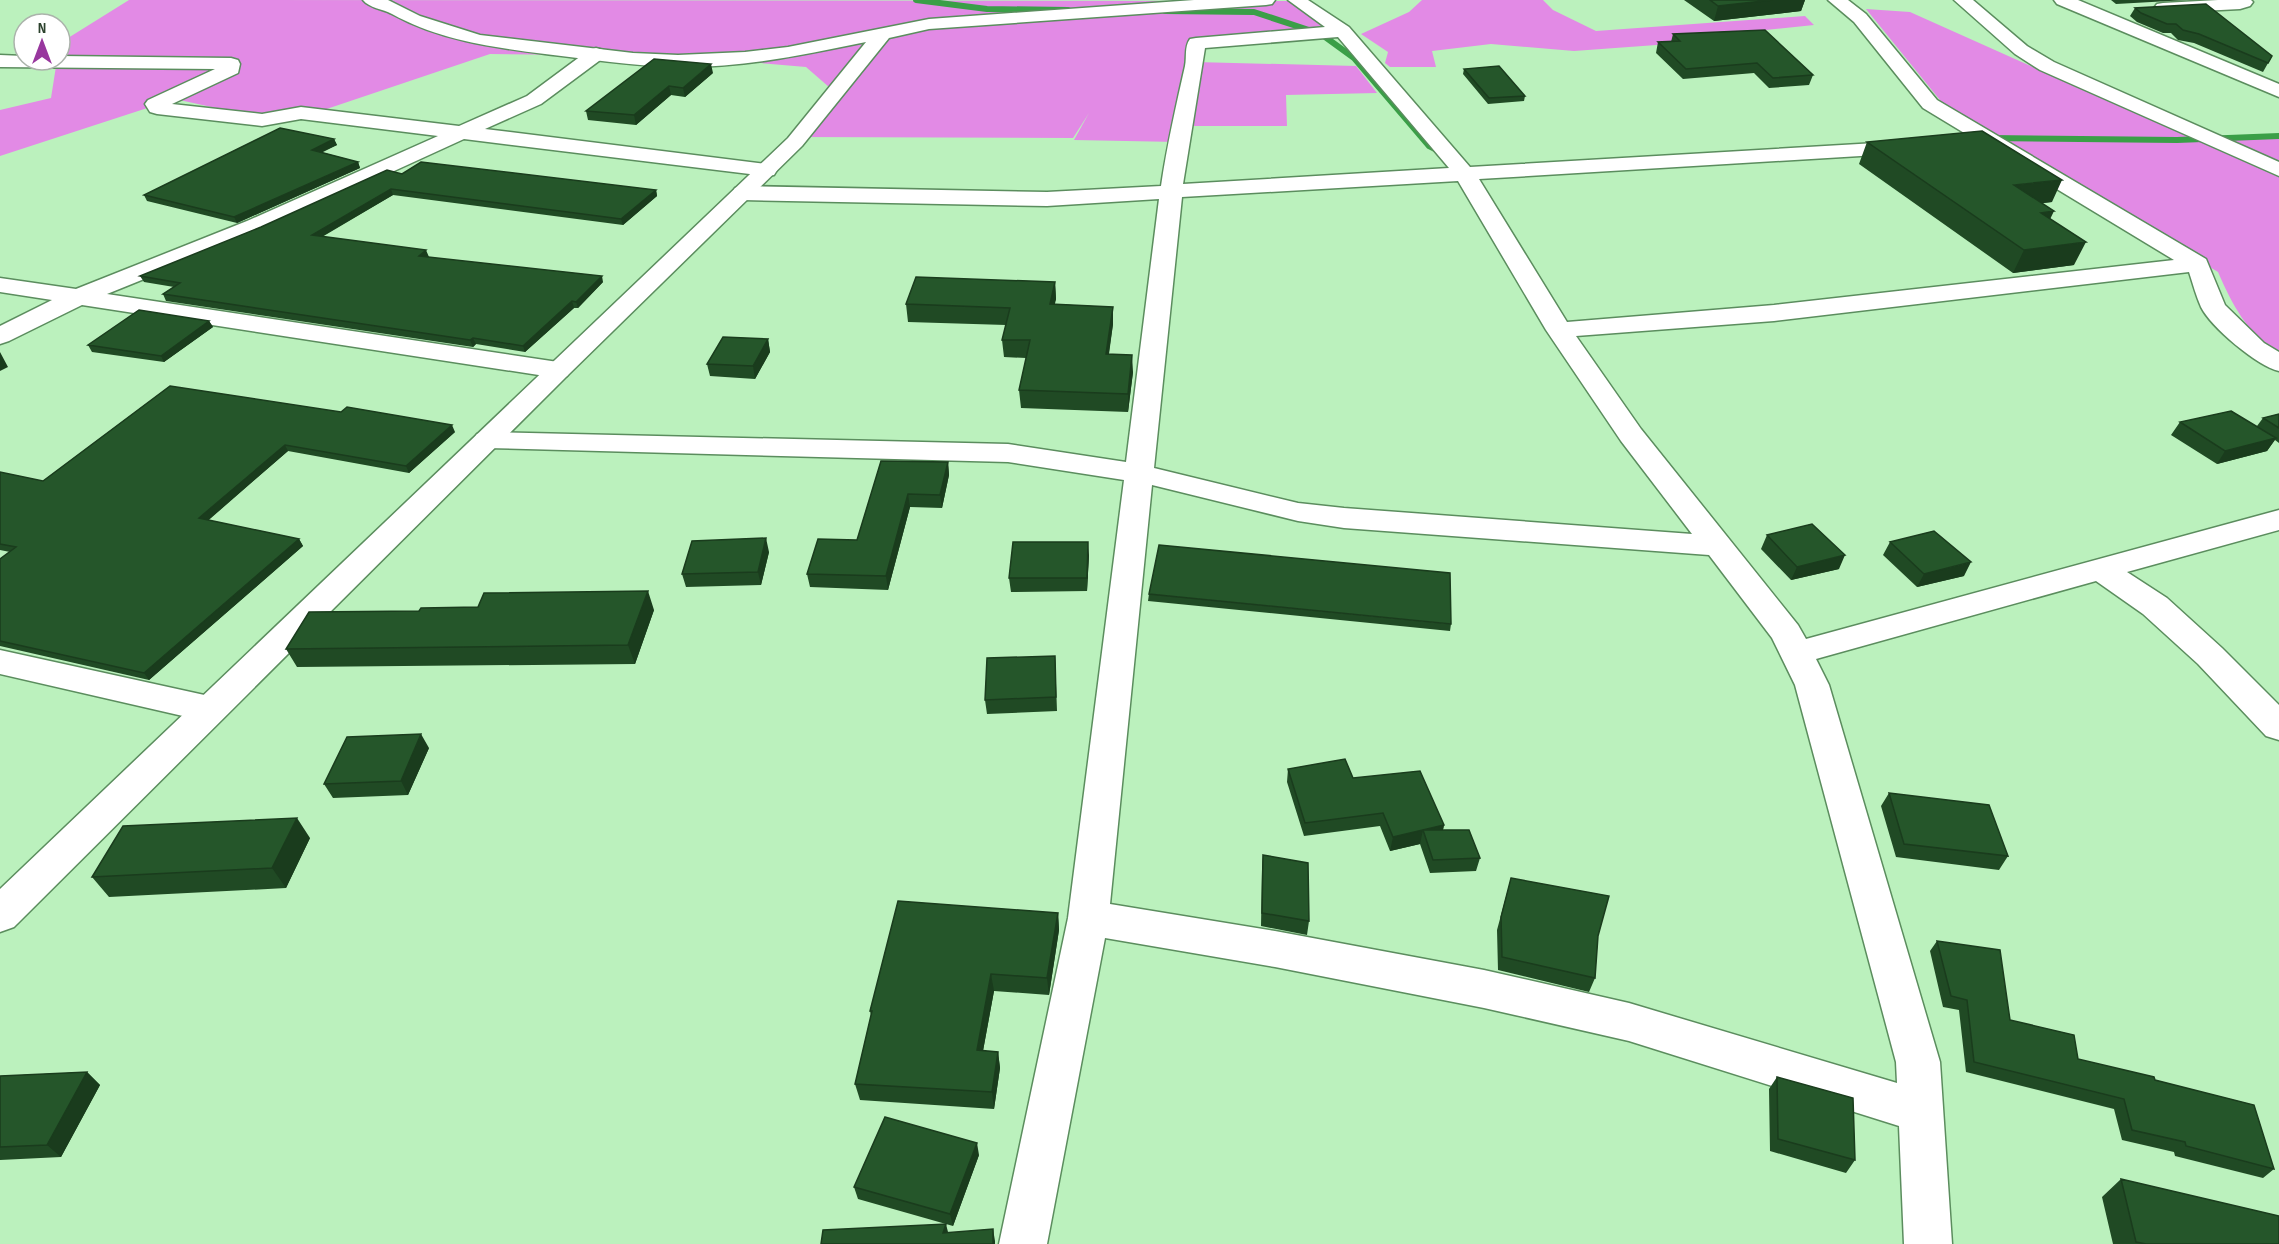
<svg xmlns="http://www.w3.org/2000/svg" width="2279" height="1244" viewBox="0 0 2279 1244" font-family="'Sofia Sans Condensed',sans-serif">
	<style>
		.green { fill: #e28ae5 }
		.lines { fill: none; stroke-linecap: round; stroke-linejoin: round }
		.stream { stroke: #3a9f47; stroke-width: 6 }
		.minor-casing { stroke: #5b8d5e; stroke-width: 3 }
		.tertiary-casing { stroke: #5b8d5e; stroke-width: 3 }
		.minor { fill: #fff; fill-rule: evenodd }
		.tertiary { fill: #fff; fill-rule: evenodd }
		.wall { fill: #204a24 }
		.shaded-wall { fill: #1a3c1d }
		.building { fill: #25562a; stroke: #1a3c1d; stroke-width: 1.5 }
	</style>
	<rect width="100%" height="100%" fill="#bbf1bd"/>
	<path class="green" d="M 129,0 L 1293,1 L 1332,30 L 1191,42 L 1178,142 L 1074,140 L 1089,113 L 1073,138 L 799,137 L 837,94 L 806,67 L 679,56 L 490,54 L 285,123 L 175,99 L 0,156 L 0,110 L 51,98 L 57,60 L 60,60 L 60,43 Z
		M 1422,0 L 1543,0 L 1553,10 L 1596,31 L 1805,16 L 1814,25 L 1716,35 L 1670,44 L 1574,51 L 1491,44 L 1432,51 L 1436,67 L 1390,67 L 1385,63 L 1388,52 L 1361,34 L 1409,12 Z
		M 1866,9 L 1910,12 L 2279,177 L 2279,353 C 2247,334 2232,304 2218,272 L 1944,105 Z
		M 1195,62 L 1356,66 L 1377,93 L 1286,95 L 1287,126 L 1192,126 Z
		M 2279,138 L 2279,168 L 2217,140 Z"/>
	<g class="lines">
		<path class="stream" d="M 916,0 L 987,9 L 1068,10
			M 1165,11 L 1254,12 L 1321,34 L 1354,58 L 1429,146 L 1441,152
			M 1989,138 L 2177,140 L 2279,136"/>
		<defs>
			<path id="minor" d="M 1288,0 L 1308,0 L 1349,27 L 1470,167 L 1910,141 L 1917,143 L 1920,147 L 1917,151 L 1910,153 L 1479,179 L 1567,322 L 1774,305 L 2174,260 L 1923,108 L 1854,22 L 1828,0 L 1848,0 L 1866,14 L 1937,100 L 2206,259 L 2225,305 L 2264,343 L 2279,352 L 2279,371 C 2257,366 2211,327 2201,307 C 2196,296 2193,284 2189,272 L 1774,321 L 1576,336 L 1641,429 L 1798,625 L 1806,639 L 2279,510 L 2279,530 L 2127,572 L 2167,598 L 2222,648 L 2279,705 L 2279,740 L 2266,736 L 2198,664 L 2143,614 L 2096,581 L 1816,659 L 1829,685 L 1940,1062 L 1952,1244 L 1904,1244 L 1899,1126 L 1629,1041 L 1484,1008 L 1275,967 L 1105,938 L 1047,1244 L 999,1244 L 1068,918 L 1124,480 L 1008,462 L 487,448 L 477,446 L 473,440 L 477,434 L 487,432 L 1008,444 L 1126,462 L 1159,199 L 1047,206 L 743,200 L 735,198 L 732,193 L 735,188 L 743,186 L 1047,192 L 1161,186 C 1167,145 1176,106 1185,66 C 1187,57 1184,47 1190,39 L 1196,38 L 1325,27 ZM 1338,37 L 1449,168 L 1183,184 L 1205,48 ZM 1458,181 L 1546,330 L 1621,441 L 1692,534 L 1344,508 L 1298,503 L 1154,468 L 1182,197 ZM 1152,485 L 1298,521 L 1344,528 L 1709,555 L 1772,638 L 1795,685 L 1896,1062 L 1897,1083 L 1629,1003 L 1484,970 L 1275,931 L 1110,904 Z
				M 1954,0 L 1973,0 L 2027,46 L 2054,62 L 2279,162 L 2279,176 L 2040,70 L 2015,54 Z
				M 2054,0 L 2078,0 L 2279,84 L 2279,97 L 2057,4 Z
				M 2218,0 L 2251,0 L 2253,2 L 2250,6 L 2240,9 L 2163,13 L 2157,12 L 2154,8 L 2157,4 L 2163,3 Z
				M 596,48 L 603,50 L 605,54 L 603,58 L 541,104 L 485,129 L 766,164 L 774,165 L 777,170 L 774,175 L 766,176 L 464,139 L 263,231 L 107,294 L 558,362 L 567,364 L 571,370 L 567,376 L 558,378 L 82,305 L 9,341 L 0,344 L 0,326 L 52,300 L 0,292 L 0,278 L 76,289 L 247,221 L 438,136 L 301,119 L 262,126 L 157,114 L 150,112 L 145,104 L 148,100 L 215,69 L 0,67 L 0,55 L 24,56 L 24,60 L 60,60 L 60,56 L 231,58 L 238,60 L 240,64 L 238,73 L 172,104 L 262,114 L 301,107 L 459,126 L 527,96 L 589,50 Z
				M 0,650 L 209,696 L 221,700 L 227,709 L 221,718 L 209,722 L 0,674 Z"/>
			<path id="tertiary" d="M 363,0 L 388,0 L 420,16 L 480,35 L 633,53 L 678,55 L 745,52 L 788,47 L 929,19 L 1194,0 L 1275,0 L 1272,4 L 1266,5 L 929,29 L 889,38 L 802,146 L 567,376 L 14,927 L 0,932 L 0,889 L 788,138 L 866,42 C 803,55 741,68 676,67 C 632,66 588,59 545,54 C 491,47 439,40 392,14 C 383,9 369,8 363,0 Z"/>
		</defs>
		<use href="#minor" class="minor-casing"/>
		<use href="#tertiary" class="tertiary-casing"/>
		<use href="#minor" class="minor"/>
		<use href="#tertiary" class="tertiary"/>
	</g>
	<path class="wall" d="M 1684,0 L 1805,0 L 1801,11 L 1714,21 Z
		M 2111,0 L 2187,0 L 2116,4 Z
		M 2135,8 L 2272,56 L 2263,72 L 2194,43 L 2178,40 L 2171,33 L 2163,33 L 2137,22 L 2130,16 Z
		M 1673,34 L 1813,75 L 1809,85 L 1769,88 L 1754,73 L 1683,79 L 1656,53 L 1658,42 L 1671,42 Z
		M 1464,69 L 1525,96 L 1524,101 L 1488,104 L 1463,74 Z
		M 713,73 L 685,97 L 671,95 L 636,125 L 588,120 L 586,111 Z
		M 334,139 L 337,145 L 321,152 L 358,162 L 360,168 L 237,223 L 147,201 L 144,195 Z
		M 1867,142 L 2052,202 L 2041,203 L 2074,265 L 2013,273 L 1859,164 Z
		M 402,174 L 656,190 L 657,196 L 623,225 L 393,195 L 322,237 L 429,257 L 603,282 L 578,308 L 574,308 L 525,352 L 476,344 L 473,347 L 166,301 L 163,294 L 174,287 L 144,282 L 140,276 Z
		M 1055,282 L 1056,299 L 1054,304 L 1113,307 L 1113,324 L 1109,354 L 1133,372 L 1128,412 L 1021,408 L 1019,390 L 1026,358 L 1004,357 L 1002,340 L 1006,325 L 908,322 L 906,304 Z
		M 209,321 L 213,327 L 164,362 L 92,352 L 88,345 Z
		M 768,339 L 770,352 L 755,379 L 710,376 L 707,364 Z
		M 170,386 L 455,432 L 409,473 L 288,451 L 208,520 L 299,539 L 303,546 L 149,680 L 0,646 L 0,559 L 10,552 L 0,550 L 0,472 L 43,481 Z
		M 2279,414 L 2279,443 L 2275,440 L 2267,451 L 2217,464 L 2171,435 L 2180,422 L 2257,426 L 2263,418 Z
		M 881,461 L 948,462 L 949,475 L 942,508 L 910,507 L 888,590 L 810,587 L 807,574 L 857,540 Z
		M 1767,535 L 1839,569 L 1791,580 L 1761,549 Z
		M 1890,542 L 1964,576 L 1917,587 L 1883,555 Z
		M 769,552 L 761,585 L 686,587 L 682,574 Z
		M 1089,555 L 1087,591 L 1011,592 L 1009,578 Z
		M 1149,594 L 1451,624 L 1450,631 L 1148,601 Z
		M 478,607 L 654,610 L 635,664 L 297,667 L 286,649 L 419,611 Z
		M 1055,656 L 1057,711 L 987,714 L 985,700 Z
		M 429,748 L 408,795 L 333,798 L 324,784 Z
		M 1288,769 L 1353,778 L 1444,825 L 1443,830 L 1480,858 L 1476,871 L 1430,873 L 1420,844 L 1390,851 L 1380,826 L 1304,836 L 1287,782 Z
		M 1889,793 L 2008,856 L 1999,870 L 1896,857 L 1881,806 Z
		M 310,838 L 286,888 L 109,897 L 92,877 Z
		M 1263,855 L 1309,921 L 1307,935 L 1261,926 L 1262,869 Z
		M 1511,878 L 1598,936 L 1595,978 L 1589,992 L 1498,970 L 1497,930 Z
		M 1058,913 L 1059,930 L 1049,995 L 994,991 L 983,1051 L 998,1052 L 1000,1068 L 994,1109 L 860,1100 L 855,1084 L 871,1015 L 870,1011 Z
		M 1937,941 L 2010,1020 L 2078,1059 L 2155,1080 L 2274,1169 L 2263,1178 L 2175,1156 L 2174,1152 L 2122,1140 L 2114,1109 L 1966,1072 L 1959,1010 L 1943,1007 L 1930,951 Z
		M 87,1072 L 100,1085 L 61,1157 L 0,1160 L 0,1076 Z
		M 1777,1077 L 1855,1160 L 1846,1173 L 1770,1151 L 1769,1089 Z
		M 979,1155 L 953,1226 L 858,1199 L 854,1187 Z
		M 2121,1179 L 2279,1244 L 2113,1244 L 2102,1197 Z"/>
	<path class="shaded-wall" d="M 1772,0 L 1805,0 L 1801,11 L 1714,21 L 1718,6 Z
		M 711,64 L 713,73 L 685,97 L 683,88 Z
		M 669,86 L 671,95 L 636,125 L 634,115 Z
		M 334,139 L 337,145 L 315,156 L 312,150 Z
		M 358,162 L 360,168 L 237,223 L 234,217 Z
		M 2062,180 L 2052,202 L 2004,208 L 2014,185 Z
		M 391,189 L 393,195 L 314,241 L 312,235 Z
		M 656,190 L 657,196 L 623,225 L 621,219 Z
		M 2054,211 L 2043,234 L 2041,213 Z
		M 2086,242 L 2074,265 L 2013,273 L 2024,250 Z
		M 426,250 L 429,257 L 419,256 Z
		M 602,276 L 603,282 L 578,308 L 576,302 Z
		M 1055,282 L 1056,299 L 1051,322 L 1050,304 Z
		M 572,301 L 574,308 L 525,352 L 523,346 Z
		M 1113,307 L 1113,324 L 1106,372 L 1106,354 Z
		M 209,321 L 213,327 L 164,362 L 161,356 Z
		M 473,338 L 476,344 L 473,347 L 470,340 Z
		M 768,339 L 770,352 L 755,379 L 753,366 Z
		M 0,352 L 8,367 L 0,371 Z
		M 1132,355 L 1133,372 L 1128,412 L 1128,394 Z
		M 452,425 L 455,432 L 409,473 L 406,466 Z
		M 2276,438 L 2267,451 L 2217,464 L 2225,451 Z
		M 285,445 L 288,451 L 203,525 L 199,518 Z
		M 948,462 L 949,475 L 942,508 L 940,495 Z
		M 908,494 L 910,507 L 888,590 L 886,576 Z
		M 766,538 L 769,552 L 761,585 L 758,572 Z
		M 299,539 L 303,546 L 149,680 L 144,673 Z
		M 1088,542 L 1089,555 L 1087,591 L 1087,578 Z
		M 1845,555 L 1839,569 L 1791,580 L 1797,567 Z
		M 1971,562 L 1964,576 L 1917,587 L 1924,574 Z
		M 648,591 L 654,610 L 635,664 L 628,645 Z
		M 421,734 L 429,748 L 408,795 L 401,781 Z
		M 297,818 L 310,838 L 286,888 L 272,868 Z
		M 1444,825 L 1441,838 L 1423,830 Z
		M 1423,830 L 1420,844 L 1390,851 L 1393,837 Z
		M 1058,913 L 1059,930 L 1049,995 L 1047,978 Z
		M 991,974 L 994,991 L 980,1067 L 977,1050 Z
		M 998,1052 L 1000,1068 L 994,1109 L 992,1092 Z
		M 87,1072 L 100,1085 L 61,1157 L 47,1145 Z
		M 977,1143 L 979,1155 L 953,1226 L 950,1214 Z
		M 946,1224 L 949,1236 L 943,1233 Z
		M 993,1229 L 995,1241 L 995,1244 L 993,1244 Z"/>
	<path class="building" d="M 1710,0 L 1772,0 L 1718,6 Z
		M 2206,4 L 2272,56 L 2268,63 L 2199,34 L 2183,30 L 2176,24 L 2167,24 L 2141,13 L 2135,8 Z
		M 1765,30 L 1813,75 L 1773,78 L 1757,63 L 1686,69 L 1658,42 L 1680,41 L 1673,34 Z
		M 654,59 L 711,64 L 683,88 L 669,86 L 634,115 L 586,111 Z
		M 1499,66 L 1525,96 L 1489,98 L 1464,69 Z
		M 280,128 L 334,139 L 312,150 L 358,162 L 234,217 L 144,195 Z
		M 1982,131 L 2062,180 L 2014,185 L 2054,211 L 2041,213 L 2086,242 L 2024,250 L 1867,142 Z
		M 421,162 L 656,190 L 621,219 L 391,189 L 312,235 L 426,250 L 419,256 L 602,276 L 576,302 L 572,301 L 523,346 L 473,338 L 470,340 L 163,294 L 180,283 L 140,276 L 261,227 L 387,170 L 402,174 Z
		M 916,277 L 1055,282 L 1050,304 L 1113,307 L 1106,354 L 1132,355 L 1128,394 L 1019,390 L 1030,340 L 1002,340 L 1010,308 L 906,304 Z
		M 139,310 L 209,321 L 161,356 L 88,345 Z
		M 723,337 L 768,339 L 753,366 L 707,364 Z
		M 170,386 L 341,412 L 347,407 L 452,425 L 406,466 L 285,445 L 199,518 L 299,539 L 144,673 L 0,641 L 0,559 L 16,547 L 0,544 L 0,472 L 43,481 Z
		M 2231,411 L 2276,438 L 2225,451 L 2180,422 Z
		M 2279,414 L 2279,428 L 2263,418 Z
		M 881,461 L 948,462 L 940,495 L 908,494 L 886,576 L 807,574 L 818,539 L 857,540 Z
		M 1812,524 L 1845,555 L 1797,567 L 1767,535 Z
		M 1934,531 L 1971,562 L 1924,574 L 1890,542 Z
		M 766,538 L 758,572 L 682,574 L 692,541 Z
		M 1013,542 L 1088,542 L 1087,578 L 1009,578 Z
		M 1159,545 L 1450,573 L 1451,624 L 1149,594 Z
		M 648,591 L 628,645 L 286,649 L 309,612 L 419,611 L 421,608 L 478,607 L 484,593 Z
		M 1055,656 L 1056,697 L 985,700 L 987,658 Z
		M 421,734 L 401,781 L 324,784 L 347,737 Z
		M 1345,759 L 1353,778 L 1420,771 L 1444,825 L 1393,837 L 1383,813 L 1305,823 L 1288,769 Z
		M 1889,793 L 1989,805 L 2008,856 L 1904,844 Z
		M 297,818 L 272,868 L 92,877 L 123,826 Z
		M 1423,830 L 1469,830 L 1480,858 L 1433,860 Z
		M 1263,855 L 1308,863 L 1309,921 L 1262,913 Z
		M 1511,878 L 1609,896 L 1598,936 L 1595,978 L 1502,957 L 1501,917 Z
		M 898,901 L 1058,913 L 1047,978 L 991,974 L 977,1050 L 998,1052 L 992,1092 L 855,1084 L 872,1011 L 870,1011 Z
		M 1937,941 L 2000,950 L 2010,1020 L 2074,1035 L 2078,1059 L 2154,1077 L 2155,1080 L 2254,1105 L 2274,1169 L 2186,1146 L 2185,1142 L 2132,1130 L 2124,1099 L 1974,1062 L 1967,1000 L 1951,996 Z
		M 87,1072 L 47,1145 L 0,1147 L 0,1076 Z
		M 1777,1077 L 1853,1098 L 1855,1160 L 1778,1139 Z
		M 885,1117 L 977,1143 L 950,1214 L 854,1187 Z
		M 2121,1179 L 2279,1216 L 2279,1244 L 2146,1244 L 2136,1242 Z
		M 946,1224 L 943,1233 L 993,1229 L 993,1244 L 821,1244 L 823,1230 Z"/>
	<g transform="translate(42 42)"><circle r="28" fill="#ffffff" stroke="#abb3ab" stroke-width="1.5"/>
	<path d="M0-4.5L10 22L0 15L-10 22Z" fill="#98379e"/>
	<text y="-9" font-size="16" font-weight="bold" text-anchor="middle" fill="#2c422d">N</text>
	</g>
</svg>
